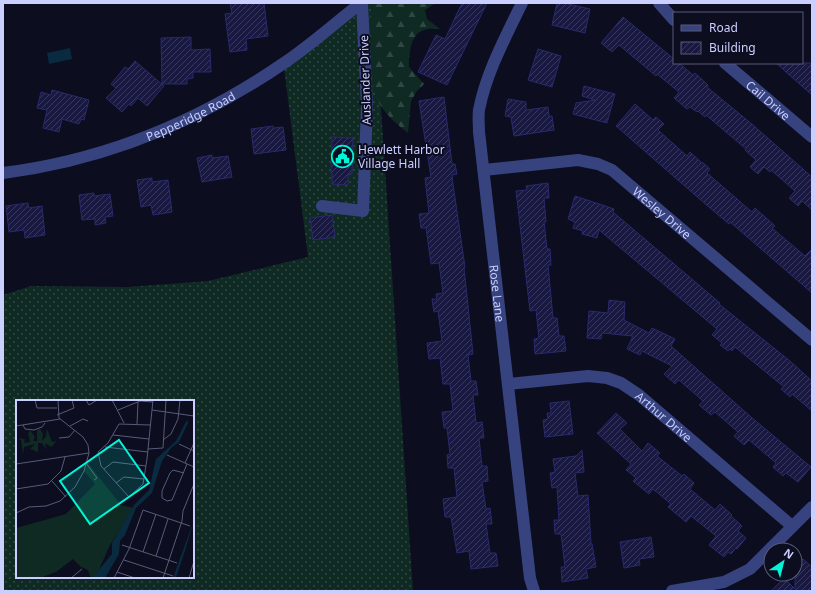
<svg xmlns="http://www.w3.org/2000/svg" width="815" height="594" viewBox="0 0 815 594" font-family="'Noto Sans',sans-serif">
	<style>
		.grass { fill: url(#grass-dots); fill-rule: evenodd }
		.forest { fill: url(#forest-firs) }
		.water { fill: #0a2a40 }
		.building { fill: url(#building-hatch); stroke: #292a6d }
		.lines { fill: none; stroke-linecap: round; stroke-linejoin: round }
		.minor { stroke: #36437f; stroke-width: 12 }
		.labels { text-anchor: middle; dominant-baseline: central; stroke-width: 4; stroke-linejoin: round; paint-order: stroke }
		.street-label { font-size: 12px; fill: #cacfff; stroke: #0c0d1f }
		.poi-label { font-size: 12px; fill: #cacfff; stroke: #0c0d1f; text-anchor: start }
		.inset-road { fill: none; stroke: #585b79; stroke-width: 1 }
		.view { fill: #00f5d9; fill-opacity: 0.15; stroke: #00f5d9; stroke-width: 2 }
		.inset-edge { fill: none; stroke: #cacfff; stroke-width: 2 }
	</style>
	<defs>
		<pattern id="grass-dots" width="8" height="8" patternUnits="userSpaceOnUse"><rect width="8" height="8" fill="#0f2923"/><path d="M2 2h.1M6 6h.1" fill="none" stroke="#314744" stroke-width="1.8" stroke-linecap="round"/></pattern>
		<pattern id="forest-firs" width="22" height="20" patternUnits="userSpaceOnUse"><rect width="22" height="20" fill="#0f2923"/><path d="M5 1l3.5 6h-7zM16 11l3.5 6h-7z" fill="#314744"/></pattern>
		<pattern id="building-hatch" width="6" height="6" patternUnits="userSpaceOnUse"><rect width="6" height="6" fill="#181840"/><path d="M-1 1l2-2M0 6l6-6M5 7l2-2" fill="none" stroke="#38395d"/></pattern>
	</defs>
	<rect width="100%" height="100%" fill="#0c0d1f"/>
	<path class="grass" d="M 360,3 L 374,3 L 413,591 L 3,591 L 3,295 L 31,286 L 128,287 L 208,281 L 308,257 L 283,60 ZM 17,401 L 193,401 L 193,577 L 17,577 Z"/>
	<path class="forest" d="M 374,3 L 436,3 L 425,10 L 427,19 L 440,29 C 435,29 428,28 424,30 C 410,34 409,55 409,67 L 424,84 L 417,91 L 411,101 L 408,133 C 398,125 388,117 381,106 C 373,94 365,49 367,33 C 368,23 371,13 374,3 Z"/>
	<path class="water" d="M 70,48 L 72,59 L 49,64 L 47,53 Z"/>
	<path class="building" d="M 230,3 L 264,3 L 268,36 L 246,39 L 247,50 L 230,52 L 225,14 L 232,13 Z
		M 462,3 L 487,3 L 447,85 L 418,72 L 436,35 L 445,39 Z
		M 557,3 L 564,3 L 590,9 L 585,33 L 552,25 Z
		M 623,17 L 674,59 L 674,63 L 679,63 L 693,75 L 695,73 L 708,85 L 707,87 L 753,125 L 812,177 L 812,210 L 802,201 L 798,206 L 789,198 L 795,191 L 771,170 L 770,172 L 764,167 L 758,174 L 750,167 L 756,160 L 745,150 L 746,149 L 706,115 L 705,117 L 698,111 L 697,112 L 690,107 L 687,109 L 674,98 L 679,92 L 657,74 L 656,76 L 619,45 L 612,52 L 601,43 Z
		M 191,37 L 191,50 L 210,49 L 211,72 L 193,72 L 193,78 L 187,79 L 187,84 L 162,84 L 161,38 Z
		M 538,49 L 561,56 L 552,87 L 528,80 Z
		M 135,61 L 164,86 L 147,106 L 138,98 L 131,106 L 129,104 L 122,112 L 106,98 L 116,88 L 111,84 L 125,67 L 128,69 Z
		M 776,63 L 812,63 L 812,95 L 796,81 Z
		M 584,86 L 615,94 L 607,123 L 573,114 L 576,103 L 595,100 L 582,96 Z
		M 52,90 L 89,100 L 84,120 L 81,119 L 79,124 L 62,119 L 59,132 L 43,128 L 47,110 L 37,108 L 41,92 L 51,95 Z
		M 444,97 L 452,164 L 455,164 L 457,174 L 452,175 L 453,184 L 465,267 L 464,268 L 473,354 L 468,355 L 471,381 L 476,381 L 478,395 L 473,395 L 476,423 L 482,422 L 484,438 L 479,438 L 482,466 L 487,466 L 488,481 L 482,482 L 486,509 L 490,508 L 492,524 L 486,524 L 490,553 L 496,553 L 498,566 L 471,569 L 469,551 L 457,553 L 451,517 L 445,517 L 443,499 L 457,497 L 454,468 L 448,468 L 447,455 L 450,454 L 447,428 L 444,428 L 442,412 L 453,411 L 450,384 L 443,384 L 440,358 L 429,359 L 427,343 L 442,341 L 438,311 L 434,312 L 432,299 L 437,299 L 436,294 L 443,293 L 439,263 L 431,264 L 426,228 L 421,228 L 419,214 L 429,213 L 425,178 L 431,177 L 419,101 Z
		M 508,99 L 526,102 L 526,110 L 548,107 L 549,116 L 552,116 L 554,130 L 514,136 L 511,117 L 505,116 Z
		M 635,104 L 653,120 L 656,117 L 664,124 L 658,130 L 687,156 L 690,152 L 702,163 L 702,162 L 710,169 L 707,173 L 752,212 L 755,208 L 775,226 L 772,228 L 805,256 L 812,249 L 812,293 L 730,222 L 729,224 L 710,208 L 616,126 Z
		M 273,126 L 274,128 L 283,127 L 286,150 L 254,154 L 251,129 Z
		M 332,137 L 353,138 L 352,174 L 348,174 L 348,185 L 332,184 L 332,173 L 331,173 Z
		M 212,155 L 212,158 L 228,156 L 232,177 L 202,182 L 197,158 Z
		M 152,178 L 152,182 L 168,180 L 172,212 L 153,215 L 151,205 L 141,207 L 137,180 Z
		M 548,183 L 549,198 L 544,198 L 546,222 L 544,222 L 547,249 L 550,249 L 551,265 L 548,265 L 553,318 L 557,318 L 559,336 L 564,336 L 566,351 L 535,354 L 534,339 L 539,338 L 536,310 L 530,311 L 516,191 L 527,190 L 526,186 Z
		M 94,193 L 94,196 L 110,194 L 113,216 L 105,217 L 106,223 L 95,225 L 95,219 L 82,220 L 79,195 Z
		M 575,196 L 614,209 L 613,212 L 720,303 L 719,304 L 790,361 L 812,381 L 812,411 L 792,394 L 790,397 L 781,389 L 784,387 L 735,347 L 732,351 L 730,349 L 728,351 L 720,345 L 722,343 L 712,335 L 717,329 L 599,230 L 597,238 L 582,234 L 583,231 L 573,228 L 575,222 L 568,219 Z
		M 28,203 L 29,208 L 42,206 L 45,235 L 25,238 L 24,230 L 9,232 L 6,206 Z
		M 332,215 L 335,237 L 313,240 L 310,218 Z
		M 609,300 L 625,302 L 624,320 L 649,333 L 652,328 L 675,339 L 671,346 L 751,417 L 811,467 L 798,482 L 786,473 L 783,476 L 773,467 L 776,463 L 749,440 L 744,445 L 734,436 L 738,432 L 715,412 L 711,415 L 699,405 L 703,401 L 679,380 L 675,384 L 664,374 L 672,366 L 642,351 L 640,355 L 627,349 L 633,336 L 602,333 L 601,339 L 587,338 L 589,311 L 608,313 Z
		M 569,401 L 573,434 L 545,437 L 543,420 L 548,419 L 547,413 L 551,413 L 550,403 Z
		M 616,413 L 627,423 L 620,429 L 642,451 L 648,443 L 660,453 L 657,456 L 682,476 L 684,474 L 694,483 L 690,489 L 715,510 L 720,504 L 732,515 L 731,516 L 742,526 L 738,531 L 746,538 L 737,549 L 736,548 L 731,554 L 728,552 L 724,557 L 709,545 L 716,536 L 691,516 L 686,522 L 668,507 L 671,504 L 653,489 L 649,494 L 633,481 L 636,478 L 626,470 L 631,464 L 597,433 Z
		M 582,450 L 584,472 L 575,473 L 578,496 L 588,495 L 591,544 L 592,544 L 596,567 L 586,569 L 588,578 L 562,582 L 561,567 L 565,567 L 561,534 L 555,534 L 554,520 L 559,520 L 557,487 L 552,488 L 550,473 L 555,472 L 553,459 L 576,456 Z
		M 651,537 L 654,557 L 639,559 L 640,565 L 624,568 L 620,542 Z
		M 803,559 L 812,567 L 812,591 L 771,591 L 784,578 L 795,589 L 795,568 Z"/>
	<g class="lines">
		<g class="minor">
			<path id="s1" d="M 522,3 C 506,36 486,73 479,110 C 478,117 479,125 479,132 L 530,578 L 534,591"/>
			<path d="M 659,3 L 674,20"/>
			<path id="s2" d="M 725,63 L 812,137"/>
			<path id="s3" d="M 484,170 L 578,160 L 598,164 L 612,170 L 812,340"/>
			<path id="s4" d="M 3,173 C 107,160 198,122 284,63 C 311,45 335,23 361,3"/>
			<path d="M 322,206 L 363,211 L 367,106 L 362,3"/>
			<path id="s5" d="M 508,384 L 588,376 L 607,378 L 621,383 L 639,395 L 792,526"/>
			<path d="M 672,591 L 724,582 L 750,569 L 812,507"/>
		</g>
	</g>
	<defs>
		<symbol id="civic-ring" viewBox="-11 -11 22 22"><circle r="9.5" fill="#0c0d1f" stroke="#00f5d9" stroke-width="1.5"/><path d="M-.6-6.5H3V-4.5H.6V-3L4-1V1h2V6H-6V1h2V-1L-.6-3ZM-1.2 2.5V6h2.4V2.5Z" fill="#00f5d9"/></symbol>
	</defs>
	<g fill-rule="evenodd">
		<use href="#civic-ring" x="330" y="144" width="25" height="25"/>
	</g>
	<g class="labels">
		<g class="street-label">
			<text transform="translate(365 80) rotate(-92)">Auslander Drive</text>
			<text stroke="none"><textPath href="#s2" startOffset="57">Cail Drive</textPath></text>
			<text stroke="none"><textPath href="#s4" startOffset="197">Pepperidge Road</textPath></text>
			<text stroke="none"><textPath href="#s3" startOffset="196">Wesley Drive</textPath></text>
			<text stroke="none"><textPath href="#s1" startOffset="300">Rose Lane</textPath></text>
			<text stroke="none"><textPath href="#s5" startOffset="169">Arthur Drive</textPath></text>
		</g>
		<g class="poi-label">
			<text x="358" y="149">Hewlett Harbor<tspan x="358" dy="14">Village Hall</tspan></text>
		</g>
	</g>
	<g transform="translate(16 400)">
		<rect width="178" height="178" fill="#0c0d1f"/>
		<path d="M 71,62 L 105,105 L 118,108 L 94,145 L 81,174 L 75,178 L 72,170 L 65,167 L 57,159 L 40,172 L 24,178 L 0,178 L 0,128 L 50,114 L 79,84 L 68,71 Z" fill="#0f2923"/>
		<path d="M 24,29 L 27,34 L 26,41 L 30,36 L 31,29 L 36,42 L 41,41 L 35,47 L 29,43 L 30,50 L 26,43 L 22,43 L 22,52 L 14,49 L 19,44 L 8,47 L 7,55 L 5,40 L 2,38 L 9,39 L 8,43 L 14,42 L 12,34 L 14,30 L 19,37 L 17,41 L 21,41 L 21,30 Z" fill="#0f2923"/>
		<path d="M 171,20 L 172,23 L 163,42 L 155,48 L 146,61 L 136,93 L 120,108 L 109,135 L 104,141 L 103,154 L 89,178 L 76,178 L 96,154 L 96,143 L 118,105 L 133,90 L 140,59 L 160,41 ZM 178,120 L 169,151 L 160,177 L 157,178 Z" fill="#0a2a40"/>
		<path class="inset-road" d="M 19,0 L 21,8 L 41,8M 70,0 L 73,5 L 81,0M 96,0 L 108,23M 102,10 L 124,1 L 137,2M 136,10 L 178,16M 41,15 L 58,8 L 56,0M 121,24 L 122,2M 7,25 L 9,29 L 18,30 L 26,27 L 29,23M 134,25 L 103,24 L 92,43 L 82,52 L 85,66 L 113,97 L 127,84 L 131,59 L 137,0M 0,26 L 44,19M 54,26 L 67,19 L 72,21M 97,35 L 133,39M 43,38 L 53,37 L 59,30M 147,40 L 155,34 L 162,19 L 164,0M 163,44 L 178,51M 89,47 L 132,52M 132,49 L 147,48 L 150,0M 151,55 L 178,67M 70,63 L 81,78 L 78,80M 169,63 L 178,43M 0,64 L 73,53M 88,69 L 97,62 L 130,66M 36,81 L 50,97M 100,83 L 108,77 L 128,79M 0,89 L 32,84 L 45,71 L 49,57M 146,98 L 151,101 L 156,100 L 171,64M 146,98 L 146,91 L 154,73 L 157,70 L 168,73M 0,113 L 13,107 L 30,106 L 44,101 L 59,87 L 68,71 L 73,53 L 72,45 L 67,37 L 43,18 L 42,0M 106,145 L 161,163M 127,152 L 140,114M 140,156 L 152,119M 108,160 L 157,176M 101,172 L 119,178M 55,178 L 66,169M 98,178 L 113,149 L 127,110 L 174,126M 147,178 L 166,121 L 167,111 L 178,84M 173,178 L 178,161"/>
		<path class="view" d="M 103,40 L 133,83 L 74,124 L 44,81 Z"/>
		<rect width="178" height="178" class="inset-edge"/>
	</g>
	<rect width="815" height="594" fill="none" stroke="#cacfff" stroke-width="8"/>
	<rect x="673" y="12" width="130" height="52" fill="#0c0d1f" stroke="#585b79"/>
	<rect x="681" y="25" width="20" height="6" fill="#36437f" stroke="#585b79"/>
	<text x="709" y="32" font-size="12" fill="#cacfff">Road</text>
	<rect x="681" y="42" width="20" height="12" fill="url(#building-hatch)" stroke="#585b79"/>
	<text x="709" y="52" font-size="12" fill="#cacfff">Building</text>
	<g transform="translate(783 562) rotate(35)"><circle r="19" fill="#0c0d1f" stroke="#585b79"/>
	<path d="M0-3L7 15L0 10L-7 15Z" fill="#00f5d9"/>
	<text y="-6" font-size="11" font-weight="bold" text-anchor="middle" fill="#cacfff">N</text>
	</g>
</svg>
